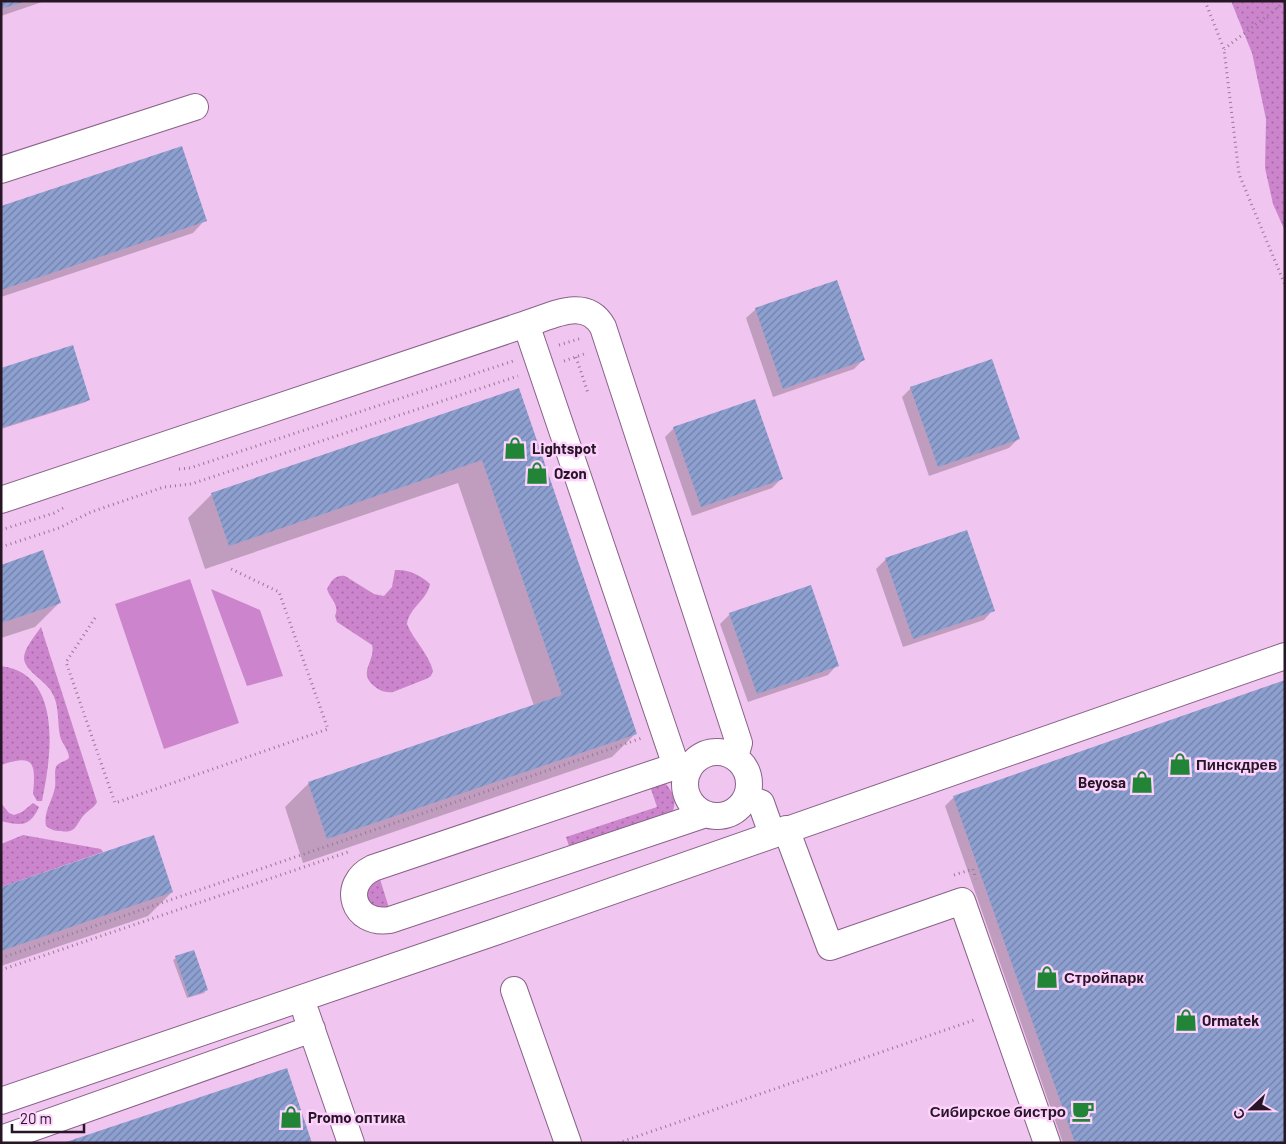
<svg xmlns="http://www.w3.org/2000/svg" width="1286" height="1144" viewBox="0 0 1286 1144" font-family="Barlow,sans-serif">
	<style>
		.grass { fill: url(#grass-dots) }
		.garden { fill: #cc85cc }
		.shadow { fill: #0003 }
		.building { fill: url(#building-hatch) }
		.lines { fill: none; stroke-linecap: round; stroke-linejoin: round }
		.minor-casing { stroke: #886288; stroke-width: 28 }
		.path { stroke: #987897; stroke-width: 3; stroke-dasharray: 1 4; stroke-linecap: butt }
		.minor { stroke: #fff; stroke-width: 26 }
		.labels { text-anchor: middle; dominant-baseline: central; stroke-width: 5; stroke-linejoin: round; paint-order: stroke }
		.poi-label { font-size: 15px; font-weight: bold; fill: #261626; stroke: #fdd2fc; text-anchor: start }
	</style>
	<defs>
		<pattern id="grass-dots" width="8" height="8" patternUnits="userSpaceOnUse" patternTransform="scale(1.25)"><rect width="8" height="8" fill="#cc85cc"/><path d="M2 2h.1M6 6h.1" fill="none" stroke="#a56ca5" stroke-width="1.8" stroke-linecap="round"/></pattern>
		<pattern id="building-hatch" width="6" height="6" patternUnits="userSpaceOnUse" patternTransform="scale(1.25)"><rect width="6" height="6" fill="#8da0d0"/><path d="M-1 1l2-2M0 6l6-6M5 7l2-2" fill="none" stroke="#7381a9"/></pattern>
	</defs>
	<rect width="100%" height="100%" fill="#f0c5ef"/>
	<path class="grass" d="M 1231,1 L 1285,1 L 1285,231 L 1273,204 L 1265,168 L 1266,119 L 1252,53 Z
		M 395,570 C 408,569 421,575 430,584 C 427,600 409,608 407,624 C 414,641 429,654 433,671 L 431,676 L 426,679 L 393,692 C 385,693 380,691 374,686 C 357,672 376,661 372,645 L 337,622 L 335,616 C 340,605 330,599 327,589 C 332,580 335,575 345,576 L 374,594 L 384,596 L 392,587 Z
		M 41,627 L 97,802 C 94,808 90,809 86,813 C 75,823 78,834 61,831 C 55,831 51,830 46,826 C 43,812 53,800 55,787 C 56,781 54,772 56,767 C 58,762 65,762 69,758 C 69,750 62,744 60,736 C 57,721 60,705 51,691 C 45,681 24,670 24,658 C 24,648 35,636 41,627 Z
		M 1,666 C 64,674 51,758 42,801 L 37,801 L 33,794 C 36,762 34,754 1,765 Z
		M 659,784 L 666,784 C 674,793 678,806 670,816 L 571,852 L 566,837 L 657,807 L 650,786 Z
		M 1,803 L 9,813 L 14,815 L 22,812 L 33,803 L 39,807 C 30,827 21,826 1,821 Z
		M 23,835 L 101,849 L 103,852 L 1,887 L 1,844 Z
		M 379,876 L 390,911 L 371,908 L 366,891 Z"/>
	<path class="garden" d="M 190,579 L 239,723 L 164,749 L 115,604 Z
		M 211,589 L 260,610 L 283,676 L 247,686 Z"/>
	<path class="shadow" d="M 1,1 L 45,1 L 1,16 Z
		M 1,208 L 205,220 L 193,233 L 1,297 Z
		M 756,309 L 863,360 L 854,369 L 773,397 L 746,318 Z
		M 1,369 L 88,399 L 86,402 L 1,429 Z
		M 911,388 L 1018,439 L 1009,448 L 929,476 L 902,397 Z
		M 519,390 L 636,733 L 612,757 L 303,863 L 285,807 L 309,783 L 534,706 L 458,483 L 205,569 L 188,518 L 212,494 Z
		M 674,428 L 781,479 L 772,488 L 692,516 L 665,437 Z
		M 886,559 L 993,610 L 984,620 L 903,647 L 876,569 Z
		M 1,566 L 59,603 L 35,627 L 1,638 Z
		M 730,614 L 837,665 L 828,675 L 748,702 L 720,624 Z
		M 954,797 L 1285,1143 L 1063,1143 L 945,806 Z
		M 1,888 L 172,892 L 148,916 L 1,966 Z
		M 176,958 L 206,990 L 204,993 L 187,998 L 173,960 Z"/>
	<path class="building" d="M 1,1 L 23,1 L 23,2 L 1,9 Z
		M 182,146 L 207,221 L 1,290 L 1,206 Z
		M 837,280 L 865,360 L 783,389 L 755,308 Z
		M 73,345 L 90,400 L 1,428 L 1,368 Z
		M 992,359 L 1020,439 L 938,467 L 910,387 Z
		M 519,388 L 637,734 L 327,839 L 308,782 L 562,695 L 482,460 L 229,546 L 211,493 Z
		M 755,399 L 783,479 L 701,507 L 673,427 Z
		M 967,530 L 995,611 L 913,639 L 885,558 Z
		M 43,550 L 61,603 L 1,623 L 1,565 Z
		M 811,585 L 839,666 L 757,694 L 729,613 Z
		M 1285,680 L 1285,1143 L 1075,1143 L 953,796 Z
		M 154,835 L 173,892 L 1,951 L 1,887 Z
		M 194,950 L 208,990 L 189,997 L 175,956 Z
		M 287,1068 L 312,1143 L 66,1143 L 66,1142 Z"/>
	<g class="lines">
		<defs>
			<path id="minor" d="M 1,170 L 195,107
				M 526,324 L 676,766
				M 1,500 L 526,324 C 552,316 586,296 603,327 L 739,743 L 735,757
				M685 784a32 32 0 1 1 64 0a32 32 0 1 1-64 0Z
				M 688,771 L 676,766 L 373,868 C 340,884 353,926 390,920 L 706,814
				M 746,798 L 761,803 L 772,834
				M 786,829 L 830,947 L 962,901 L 1047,1143
				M 514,990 L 568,1143
				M 306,1013 L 351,1143
				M 1,1101 L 495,932 L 1285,656
				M 1,1139 L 312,1029"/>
		</defs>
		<use href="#minor" class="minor-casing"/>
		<path class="path" d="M 1205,1 L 1224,49 L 1239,174 L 1285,285
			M 1224,49 L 1285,2
			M 559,345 L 582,338
			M 576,357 L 588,393
			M 564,361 L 587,353
			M 179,469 L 190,468 L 513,361
			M 1,530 L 54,513 L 65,507
			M 1,547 L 59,528 L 91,512 L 164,487 L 191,484 L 518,376
			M 95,618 L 66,662 L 115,803 L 328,729 L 279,592 L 229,568
			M 954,875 L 973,869 L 976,879
			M 1,958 L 642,738
			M 1,970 L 351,851
			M 618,1143 L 977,1019"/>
		<use href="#minor" class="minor"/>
	</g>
	<defs>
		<symbol id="shop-bare" viewBox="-9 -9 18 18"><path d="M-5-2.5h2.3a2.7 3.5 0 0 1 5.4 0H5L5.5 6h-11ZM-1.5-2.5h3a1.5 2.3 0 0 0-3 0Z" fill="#218437" stroke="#fdd2fc" stroke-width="2.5" paint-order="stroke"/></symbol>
		<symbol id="cafe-bare" viewBox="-9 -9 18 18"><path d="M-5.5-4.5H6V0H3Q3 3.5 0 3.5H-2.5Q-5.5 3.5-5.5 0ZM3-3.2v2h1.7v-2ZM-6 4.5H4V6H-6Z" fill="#218437" stroke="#fdd2fc" stroke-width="2.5" paint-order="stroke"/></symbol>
	</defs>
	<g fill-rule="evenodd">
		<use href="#shop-bare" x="499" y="432" width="32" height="32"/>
		<use href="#shop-bare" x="521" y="457" width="32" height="32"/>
		<use href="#shop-bare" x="1164" y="748" width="32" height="32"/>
		<use href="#shop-bare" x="1126" y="766" width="32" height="32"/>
		<use href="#shop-bare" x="1031" y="961" width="32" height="32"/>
		<use href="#shop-bare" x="1170" y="1004" width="32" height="32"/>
		<use href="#cafe-bare" x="1067" y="1095" width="32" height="32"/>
		<use href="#shop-bare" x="275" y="1101" width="32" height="32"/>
	</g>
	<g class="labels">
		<g class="poi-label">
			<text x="532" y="448">Lightspot</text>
			<text x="554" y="473">Ozon</text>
			<text x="1196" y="764">Пинскдрев</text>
			<text x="1126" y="782" text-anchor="end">Beyosa</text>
			<text x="1064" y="977">Стройпарк</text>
			<text x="1202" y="1020">Ormatek</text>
			<text x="1066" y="1111" text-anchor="end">Сибирское бистро</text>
			<text x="308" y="1117">Promo оптика</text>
		</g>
	</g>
	<rect width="1286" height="1144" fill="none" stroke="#261626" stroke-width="5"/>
	<g transform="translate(1251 1109) rotate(248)" stroke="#fdd2fc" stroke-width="4" paint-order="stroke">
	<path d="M0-4L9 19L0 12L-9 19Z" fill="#261626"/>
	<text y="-8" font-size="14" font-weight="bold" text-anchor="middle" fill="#261626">С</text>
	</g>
	<path d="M12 1124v8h72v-8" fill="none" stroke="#261626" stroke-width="2.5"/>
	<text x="20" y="1124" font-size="15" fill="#261626" stroke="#fdd2fc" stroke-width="4" paint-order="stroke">20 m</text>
</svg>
